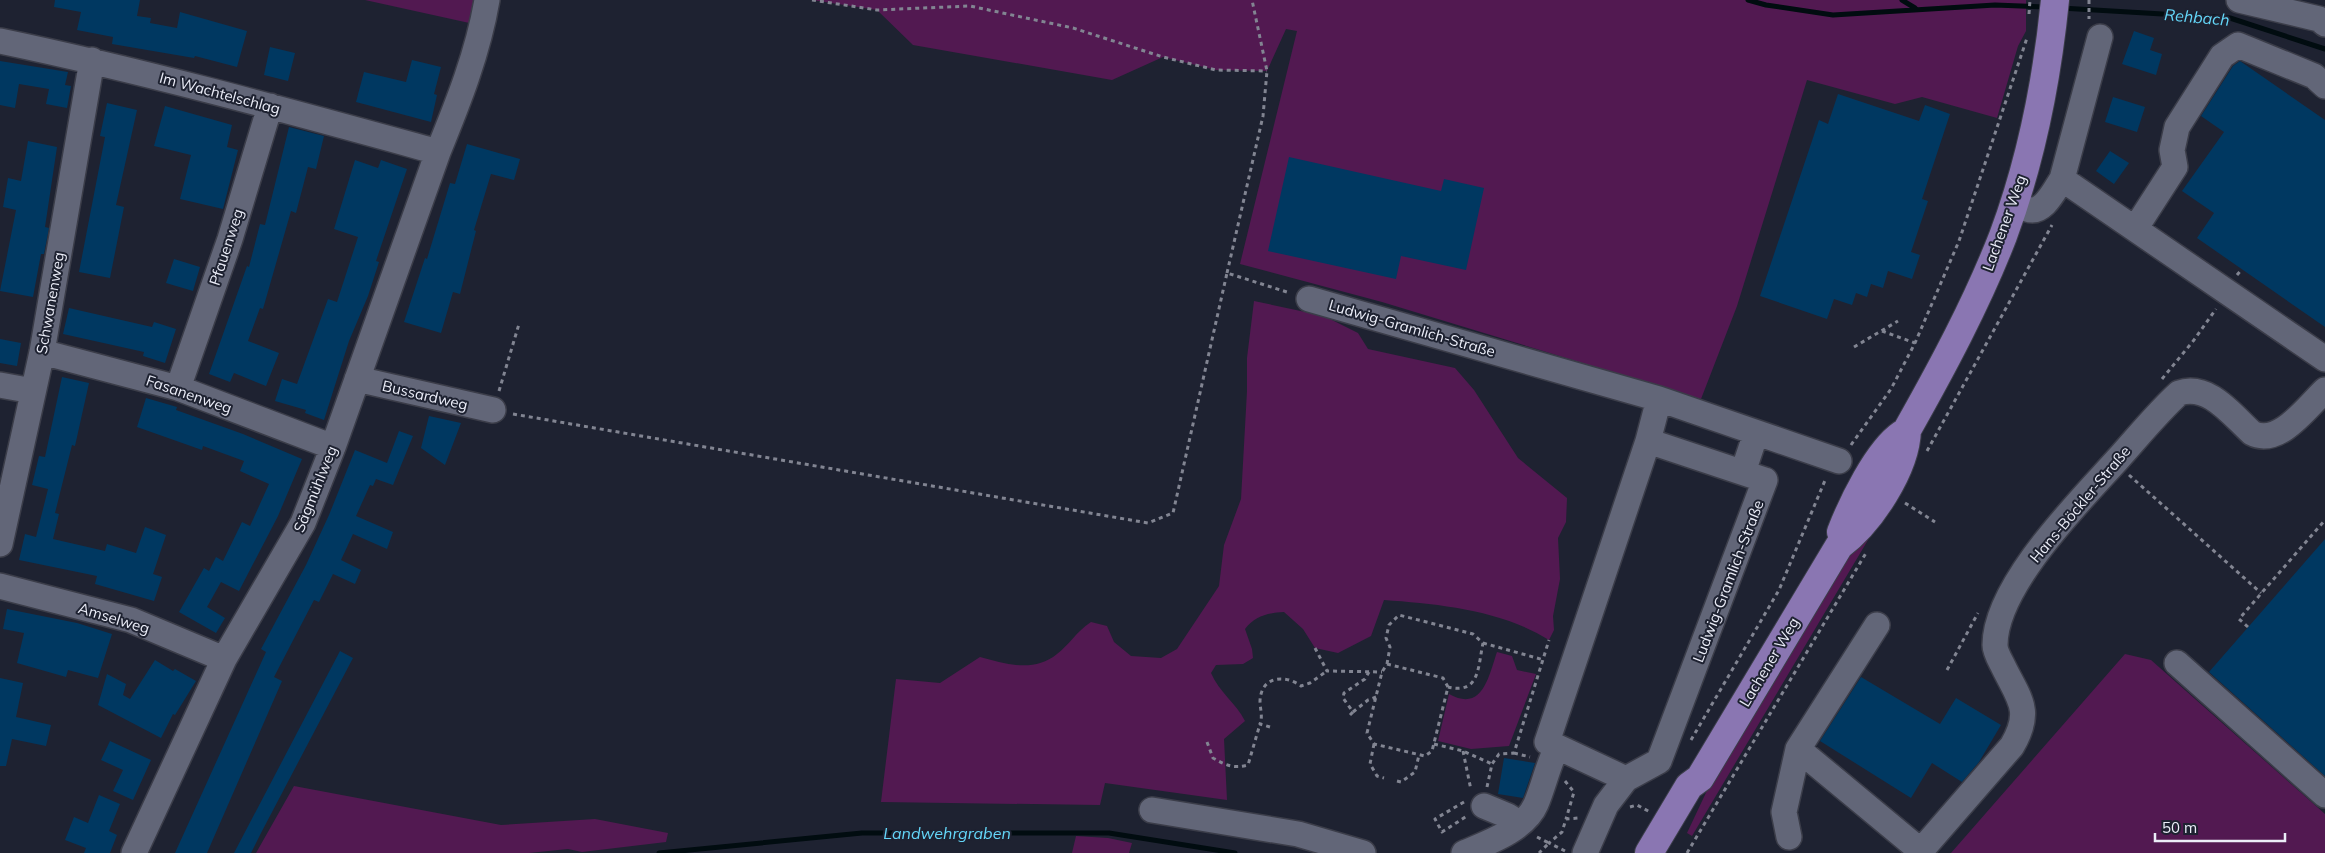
<svg xmlns="http://www.w3.org/2000/svg" width="2325" height="853" viewBox="0 0 2325 853" font-family="Mulish,sans-serif">
	<style>
		.green { fill: #521951 }
		.lines { fill: none; stroke-linecap: round; stroke-linejoin: round }
		.stream { stroke: #010c10; stroke-width: 5 }
		.building { fill: #003861 }
		.minor-casing { stroke: #3b3d49; stroke-width: 28 }
		.major-casing { stroke: #3b3d49; stroke-width: 30 }
		.path { stroke: #828592; stroke-width: 3; stroke-dasharray: 4 4; stroke-linecap: butt }
		.minor { stroke: #626678; stroke-width: 25 }
		.major { stroke: #8a76b2; stroke-width: 28 }
		.labels { text-anchor: middle; dominant-baseline: central; stroke-width: 4; stroke-linejoin: round; paint-order: stroke }
		.street-label { font-size: 15px; fill: #ebedf8; stroke: #1e2231 }
		.water-label { font-size: 16px; font-style: italic; fill: #64d7f9; stroke: #1e2231 }
	</style>
	<rect width="100%" height="100%" fill="#1e2231"/>
	<path class="green" d="M 365,0 L 487,0 L 483,26 Z
		M 812,0 L 2026,0 L 2026,31 L 2018,46 L 1997,118 L 1922,97 L 1895,104 L 1807,80 L 1737,306 L 1701,399 L 1382,302 L 1240,264 L 1297,31 L 1286,29 L 1267,71 L 1216,70 L 1163,57 L 1112,80 L 913,45 L 877,10 Z
		M 1254,301 L 1324,316 L 1358,333 L 1368,349 L 1455,368 L 1474,390 L 1518,458 L 1567,498 L 1566,522 L 1558,538 L 1560,579 L 1553,616 L 1554,630 L 1549,640 C 1501,610 1439,604 1384,600 L 1371,636 L 1338,653 L 1315,648 L 1303,629 L 1284,612 C 1267,613 1255,616 1245,629 L 1252,649 L 1253,658 L 1243,664 L 1216,665 L 1211,673 C 1219,692 1236,703 1245,721 L 1224,739 L 1227,800 L 1105,783 L 1100,805 L 881,802 L 896,679 L 940,683 L 980,657 C 1006,664 1034,673 1057,654 C 1070,644 1075,633 1091,622 L 1107,626 L 1114,642 L 1131,656 L 1161,658 L 1177,649 L 1219,586 L 1224,545 L 1241,499 L 1247,391 L 1247,358 Z
		M 1890,503 L 1692,836 L 1687,833 L 1712,780 L 1858,534 Z
		M 1497,652 L 1512,656 L 1517,670 L 1536,674 L 1509,746 L 1471,749 L 1438,741 L 1449,694 C 1483,713 1489,675 1497,652 Z
		M 2125,654 L 2151,660 L 2325,814 L 2325,853 L 1951,853 Z
		M 294,786 L 501,825 L 595,819 L 668,833 L 666,842 L 582,852 L 568,849 L 529,853 L 256,853 Z
		M 1076,836 L 1108,838 L 1132,843 L 1129,853 L 1072,853 Z"/>
	<g class="lines">
		<path class="stream" d="M 1748,0 L 1766,5 L 1833,15 L 1995,5 L 2045,7
			M 1902,0 L 1915,8
			M 2061,8 L 2230,18 L 2325,49
			M 659,853 L 862,833 L 1109,833 L 1235,853"/>
	</g>
	<path class="building" d="M 55,0 L 140,0 L 137,16 L 151,18 L 150,23 L 177,28 L 180,12 L 247,31 L 237,67 L 195,56 L 194,58 L 112,44 L 113,37 L 77,30 L 81,12 L 54,7 Z
		M 2134,31 L 2154,38 L 2150,50 L 2162,54 L 2156,75 L 2122,64 Z
		M 270,47 L 295,53 L 288,81 L 264,75 Z
		M 412,60 L 441,67 L 434,94 L 437,95 L 431,122 L 356,102 L 364,72 L 406,82 Z
		M 0,61 L 68,72 L 65,85 L 71,86 L 67,108 L 46,104 L 49,89 L 19,84 L 15,108 L 0,105 Z
		M 2240,61 L 2325,120 L 2325,327 L 2197,238 L 2214,213 L 2182,191 L 2224,132 L 2201,116 L 2233,66 Z
		M 1838,94 L 1919,121 L 1925,105 L 1950,114 L 1922,199 L 1928,201 L 1911,252 L 1920,255 L 1912,279 L 1888,271 L 1883,288 L 1871,284 L 1867,297 L 1856,293 L 1852,305 L 1834,299 L 1827,319 L 1760,296 L 1819,120 L 1828,124 Z
		M 2113,97 L 2145,107 L 2137,132 L 2105,122 Z
		M 107,103 L 137,110 L 116,205 L 124,207 L 110,278 L 79,272 L 105,137 L 100,136 Z
		M 165,106 L 232,125 L 227,147 L 238,150 L 223,209 L 180,199 L 191,155 L 154,146 Z
		M 289,127 L 324,136 L 316,169 L 308,167 L 296,213 L 291,211 L 263,309 L 260,308 L 248,341 L 279,353 L 266,386 L 234,373 L 230,382 L 209,374 L 247,266 L 249,267 L 260,224 L 265,225 Z
		M 28,141 L 57,147 L 45,227 L 49,228 L 44,254 L 41,254 L 33,297 L 0,291 L 16,210 L 3,207 L 8,178 L 21,181 Z
		M 467,144 L 520,159 L 514,180 L 491,174 L 474,230 L 476,231 L 460,294 L 453,292 L 441,333 L 404,322 L 425,258 L 427,259 L 450,183 L 455,184 Z
		M 2110,151 L 2129,163 L 2114,184 L 2096,171 Z
		M 1289,157 L 1441,191 L 1444,179 L 1484,188 L 1466,270 L 1401,256 L 1396,279 L 1268,251 Z
		M 355,160 L 378,168 L 381,160 L 407,169 L 376,261 L 379,262 L 368,296 L 349,341 L 324,420 L 305,413 L 306,410 L 275,401 L 282,379 L 297,384 L 328,299 L 337,302 L 358,237 L 334,229 Z
		M 174,259 L 200,267 L 193,291 L 166,283 Z
		M 69,308 L 152,327 L 154,322 L 176,329 L 165,363 L 143,356 L 144,352 L 63,334 Z
		M 0,339 L 21,343 L 17,366 L 0,363 Z
		M 62,377 L 89,383 L 75,446 L 72,445 L 55,513 L 59,514 L 53,539 L 105,551 L 107,544 L 136,553 L 145,527 L 166,535 L 153,574 L 162,577 L 154,601 L 95,584 L 97,576 L 19,560 L 25,534 L 36,537 L 48,489 L 32,485 L 39,456 L 45,457 Z
		M 146,398 L 177,407 L 176,410 L 243,434 L 302,459 L 278,516 L 239,591 L 221,582 L 207,607 L 225,618 L 216,633 L 179,612 L 204,568 L 209,571 L 216,557 L 223,561 L 242,522 L 250,526 L 269,484 L 240,471 L 244,461 L 203,446 L 202,450 L 137,427 Z
		M 429,416 L 461,423 L 445,465 L 421,448 Z
		M 399,431 L 413,436 L 393,485 L 376,479 L 373,486 L 370,485 L 356,516 L 393,532 L 387,549 L 353,534 L 341,560 L 361,570 L 355,584 L 333,574 L 319,602 L 314,600 L 274,677 L 282,681 L 207,853 L 175,853 L 266,652 L 261,649 L 306,565 L 329,515 L 355,450 L 387,463 Z
		M 2325,539 L 2325,776 L 2209,672 Z
		M 7,609 L 77,623 L 112,634 L 98,678 L 68,670 L 66,677 L 17,663 L 24,633 L 3,629 Z
		M 340,651 L 353,658 L 261,833 L 251,853 L 234,853 Z
		M 155,660 L 173,671 L 175,669 L 196,681 L 175,715 L 173,714 L 161,738 L 98,705 L 107,674 L 126,684 L 123,695 L 130,699 Z
		M 1861,677 L 1940,724 L 1956,698 L 2001,725 L 1979,762 L 1962,782 L 1932,763 L 1911,798 L 1820,741 Z
		M 0,678 L 23,683 L 16,717 L 51,725 L 46,746 L 12,739 L 6,766 L 0,766 Z
		M 110,741 L 151,760 L 133,800 L 113,791 L 123,770 L 101,760 Z
		M 1504,758 L 1535,763 L 1523,798 L 1498,794 Z
		M 99,795 L 120,804 L 109,831 L 117,835 L 110,853 L 84,853 L 86,848 L 65,840 L 74,817 L 88,823 Z"/>
	<g class="lines">
		<defs>
			<path id="minor" d="M 2239,0 L 2319,19 L 2325,24
				M 2100,37 L 2062,179 L 2325,359
				M 0,41 C 148,72 292,112 438,152
				M 2027,209 C 2043,215 2054,191 2062,179
				M 2135,229 L 2175,167 L 2172,150 L 2177,127 L 2222,56 L 2238,45 L 2314,76 L 2325,86
				M 1309,299 L 1659,399 L 1839,461
				M 42,352 L 178,388 L 333,447
				M 357,379 L 493,410
				M 0,385 L 33,391
				M 178,388 L 230,239 L 270,106
				M 1743,472 L 1756,433
				M 0,544 L 42,352 L 92,60
				M 0,586 L 131,620 L 224,659
				M 2177,663 L 2325,795
				M 1798,749 L 1921,851
				M 1626,779 L 1547,742 L 1648,441 L 1659,399
				M 1484,806 L 1508,816 L 1519,823
				M 1152,810 L 1298,834 L 1363,853
				M 1789,837 L 1784,812 L 1798,749 L 1877,625
				M 134,853 L 224,659 L 303,523 L 333,447 L 438,152 C 458,103 478,53 487,0
				M 1464,853 C 1487,843 1525,830 1536,804 C 1544,785 1548,765 1557,747
				M 1585,853 L 1606,805 L 1626,779 L 1659,761 L 1765,480 L 1648,441
				M 1919,853 L 2012,746 C 2033,710 2019,699 2003,666 C 2000,660 1995,652 1995,645 C 1995,586 2079,502 2117,460 C 2137,438 2156,414 2179,393 C 2209,383 2232,415 2252,433 C 2279,447 2307,407 2325,390"/>
			<path id="major" d="M 1841,532 C 1852,504 1877,451 1902,434
				M 1649,853 L 1689,786 L 1700,778 L 1839,546 C 1870,523 1906,469 1907,430 C 1942,368 1977,303 2003,236 C 2031,161 2047,80 2055,0"/>
		</defs>
		<use href="#minor" class="minor-casing"/>
		<use href="#major" class="major-casing"/>
		<path class="path" d="M 812,0 L 877,10 L 970,6 L 1073,28 L 1163,57 L 1216,70 L 1267,71
			M 2089,0 L 2089,19
			M 2029,14 L 2030,0
			M 1227,273 L 1263,116 L 1267,71 L 1252,0
			M 2237,275 L 2242,269
			M 1882,331 L 1915,343
			M 1854,347 L 1898,321
			M 2162,379 L 2194,340 L 2216,309
			M 499,391 L 519,324
			M 513,414 L 1148,523 L 1173,513 L 1227,273 L 1290,293
			M 1851,445 L 1891,389 L 1915,343 L 1959,241 L 2027,38
			M 1927,451 L 2052,225
			M 2129,475 L 2261,593
			M 1905,503 L 1935,522
			M 2248,627 L 2239,619 L 2325,520
			M 1483,643 L 1544,660
			M 1315,648 L 1327,671 L 1382,672
			M 1387,664 L 1443,678 L 1448,687 L 1432,751 L 1425,756 L 1374,744 L 1367,733 L 1382,672 Z
			M 1387,664 L 1390,647 L 1386,638 L 1389,625 L 1399,615 L 1473,634 L 1483,643 C 1478,666 1480,695 1448,687
			M 1947,670 L 1978,613
			M 1353,712 L 1368,700 L 1376,697
			M 1350,715 L 1353,712 L 1343,698 L 1344,693 L 1365,679 L 1369,672
			M 1270,727 L 1260,724 C 1263,716 1260,709 1260,701 C 1261,676 1285,674 1301,686 L 1310,683 L 1327,671
			M 1691,740 L 1779,590 L 1826,478
			M 1207,742 L 1213,758 C 1225,765 1234,769 1248,765 L 1260,724
			M 1374,744 L 1370,764 L 1377,776 L 1384,778
			M 1434,744 L 1463,751 L 1492,764
			M 1463,751 L 1471,790
			M 1514,753 L 1530,757
			M 1397,781 L 1401,782 L 1415,772 L 1419,755
			M 1565,781 L 1574,792 L 1566,819
			M 1487,787 L 1492,764 L 1499,754 L 1514,753 L 1549,640
			M 1464,802 L 1435,819 L 1442,832 L 1467,816
			M 1630,807 L 1637,805 L 1650,812
			M 1537,837 L 1549,843 L 1539,853
			M 1565,851 L 1549,843 L 1562,832 L 1566,819 L 1579,818
			M 1687,853 L 1866,553"/>
		<use href="#minor" class="minor"/>
		<use href="#major" class="major"/>
	</g>
	<g class="labels">
		<g class="street-label">
			<text transform="translate(220 93) rotate(15)">Im Wachtelschlag</text>
			<text transform="translate(2004 223) rotate(-70)">Lachener Weg</text>
			<text transform="translate(226 247) rotate(-72)">Pfauenweg</text>
			<text transform="translate(50 303) rotate(-80)">Schwanenweg</text>
			<text transform="translate(1412 328) rotate(16)">Ludwig-Gramlich-Straße</text>
			<text transform="translate(189 394) rotate(19)">Fasanenweg</text>
			<text transform="translate(425 395) rotate(13)">Bussardweg</text>
			<text transform="translate(315 489) rotate(-68)">Sägmühlweg</text>
			<text transform="translate(2080 504) rotate(-50)">Hans-Böckler-Straße</text>
			<text transform="translate(1728 581) rotate(-69)">Ludwig-Gramlich-Straße</text>
			<text transform="translate(114 618) rotate(17)">Amselweg</text>
			<text transform="translate(1769 662) rotate(-59)">Lachener Weg</text>
		</g>
		<g class="water-label">
			<text transform="translate(2197 17) rotate(5)">Rehbach</text>
			<text x="947" y="833">Landwehrgraben</text>
		</g>
	</g>
	<path d="M2155 833v8h130v-8" fill="none" stroke="#ebedf8" stroke-width="2.5"/>
	<text x="2162" y="833" font-size="15" fill="#ebedf8" stroke="#1e2231" stroke-width="4" paint-order="stroke">50 m</text>
</svg>
